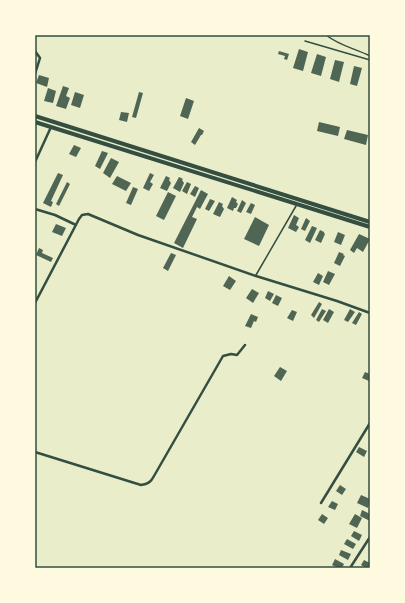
<svg xmlns="http://www.w3.org/2000/svg" width="405" height="603" viewBox="0 0 405 603" font-family="Jost,sans-serif">
	<style>
		.building { fill: #4f6655 }
		.lines { fill: none; stroke-linecap: round; stroke-linejoin: round }
		.service { stroke: #344e41; stroke-width: 1.5 }
		.minor { stroke: #344e41; stroke-width: 2.5 }
		.primary { stroke: #344e41; stroke-width: 4 }
		.neatline { fill: none; stroke: #344e41; stroke-width: 1.5 }
	</style>
	<rect width="100%" height="100%" fill="#e9edc9"/>
	<path class="building" d="M 299,49 L 308,52 L 303,71 L 293,68 Z
		M 279,51 L 289,54 L 287,60 L 284,59 L 285,56 L 278,54 Z
		M 317,54 L 326,57 L 321,76 L 311,73 Z
		M 335,60 L 344,62 L 339,82 L 330,79 Z
		M 354,66 L 362,68 L 357,86 L 350,84 Z
		M 39,75 L 49,78 L 47,87 L 36,83 Z
		M 63,86 L 69,88 L 66,96 L 70,98 L 66,109 L 56,106 Z
		M 48,88 L 56,91 L 53,103 L 44,101 Z
		M 75,92 L 84,95 L 80,108 L 71,105 Z
		M 139,92 L 143,93 L 136,118 L 132,117 Z
		M 186,98 L 194,101 L 188,119 L 180,116 Z
		M 121,112 L 129,113 L 127,122 L 119,120 Z
		M 319,122 L 340,127 L 338,136 L 317,131 Z
		M 199,128 L 204,131 L 202,135 L 201,135 L 195,145 L 191,142 Z
		M 347,130 L 368,135 L 366,145 L 344,139 Z
		M 74,145 L 81,148 L 76,157 L 69,154 Z
		M 102,151 L 108,153 L 100,169 L 95,166 Z
		M 111,158 L 119,162 L 110,178 L 103,173 Z
		M 58,173 L 63,175 L 51,201 L 53,202 L 51,207 L 43,203 Z
		M 150,173 L 154,175 L 150,182 L 153,184 L 149,191 L 143,188 Z
		M 117,176 L 131,183 L 126,191 L 112,184 Z
		M 166,176 L 170,178 L 169,180 L 171,183 L 167,191 L 160,188 Z
		M 179,177 L 183,179 L 182,180 L 184,183 L 180,192 L 173,188 Z
		M 67,182 L 70,184 L 59,206 L 56,204 Z
		M 187,182 L 191,184 L 187,194 L 182,191 Z
		M 195,186 L 199,188 L 195,197 L 190,194 Z
		M 133,187 L 138,189 L 131,205 L 126,203 Z
		M 201,190 L 208,194 L 200,209 L 197,207 L 192,217 L 197,219 L 183,248 L 174,243 Z
		M 168,192 L 176,196 L 164,220 L 156,216 Z
		M 232,197 L 237,200 L 236,202 L 238,204 L 236,208 L 234,208 L 233,211 L 227,208 Z
		M 210,199 L 215,201 L 209,211 L 205,209 Z
		M 242,200 L 246,203 L 241,213 L 237,211 Z
		M 219,202 L 223,204 L 222,206 L 224,209 L 220,217 L 213,214 Z
		M 251,203 L 255,205 L 251,214 L 246,212 Z
		M 294,215 L 299,218 L 296,225 L 299,227 L 296,232 L 288,228 Z
		M 255,217 L 269,225 L 259,246 L 244,239 Z
		M 306,218 L 310,221 L 305,231 L 301,229 Z
		M 56,224 L 66,228 L 62,236 L 52,232 Z
		M 312,226 L 317,228 L 310,243 L 305,240 Z
		M 320,230 L 324,232 L 324,233 L 325,234 L 321,243 L 315,240 Z
		M 338,232 L 345,235 L 341,245 L 334,242 Z
		M 359,234 L 370,239 L 363,252 L 357,248 L 354,253 L 350,250 Z
		M 39,248 L 43,250 L 42,253 L 53,258 L 51,262 L 36,255 Z
		M 339,252 L 344,254 L 343,255 L 345,256 L 340,266 L 334,263 Z
		M 171,253 L 176,255 L 168,271 L 163,268 Z
		M 328,271 L 335,274 L 329,285 L 323,282 Z
		M 318,273 L 323,276 L 319,285 L 313,282 Z
		M 229,276 L 236,281 L 230,290 L 223,286 Z
		M 252,289 L 259,293 L 253,303 L 246,298 Z
		M 268,291 L 274,294 L 270,301 L 265,298 Z
		M 276,295 L 282,298 L 278,306 L 272,303 Z
		M 319,302 L 322,304 L 314,318 L 311,315 Z
		M 322,309 L 326,311 L 319,322 L 316,320 Z
		M 329,309 L 334,312 L 328,323 L 323,320 Z
		M 350,309 L 355,312 L 348,322 L 344,320 Z
		M 292,310 L 297,312 L 293,321 L 287,318 Z
		M 359,312 L 362,314 L 356,325 L 352,323 Z
		M 251,314 L 258,317 L 256,322 L 254,321 L 251,328 L 245,326 Z
		M 280,367 L 287,371 L 281,381 L 274,376 Z
		M 365,372 L 370,374 L 369,381 L 362,378 Z
		M 359,447 L 367,451 L 364,457 L 356,452 Z
		M 340,485 L 346,489 L 342,495 L 336,491 Z
		M 361,495 L 370,499 L 368,508 L 357,503 Z
		M 332,501 L 338,504 L 335,510 L 328,507 Z
		M 362,510 L 370,514 L 370,521 L 360,516 Z
		M 322,514 L 328,518 L 324,524 L 318,520 Z
		M 355,514 L 362,518 L 357,528 L 349,524 Z
		M 354,531 L 362,535 L 359,541 L 351,536 Z
		M 347,539 L 356,544 L 353,549 L 344,544 Z
		M 341,550 L 351,554 L 348,560 L 339,555 Z
		M 335,559 L 344,564 L 342,568 L 338,568 L 332,565 Z
		M 364,560 L 370,563 L 370,568 L 366,568 L 361,565 Z"/>
	<g class="lines">
		<path class="service" d="M 326,35 C 340,46 354,48 370,56
			M 305,41 L 370,60
			M 256,275 L 296,206"/>
		<path class="minor" d="M 35,51 L 40,58 L 35,74
			M 35,162 L 51,127
			M 35,209 L 55,215 L 76,225
			M 35,303 L 79,219 L 82,215 L 88,214 L 138,235 L 256,276 L 337,301 L 370,313
			M 35,452 L 141,485 C 148,484 151,482 154,476 L 223,356 L 231,354 L 237,355 L 245,345
			M 321,503 L 370,423
			M 350,568 L 370,537"/>
		<path class="primary" d="M 35,116 L 370,222
			M 35,122 L 370,227"/>
	</g>
	<rect width="405" height="603" fill="none" stroke="#fefae0" stroke-width="72"/>
	<rect x="36" y="36" width="333" height="531" class="neatline"/>
</svg>
